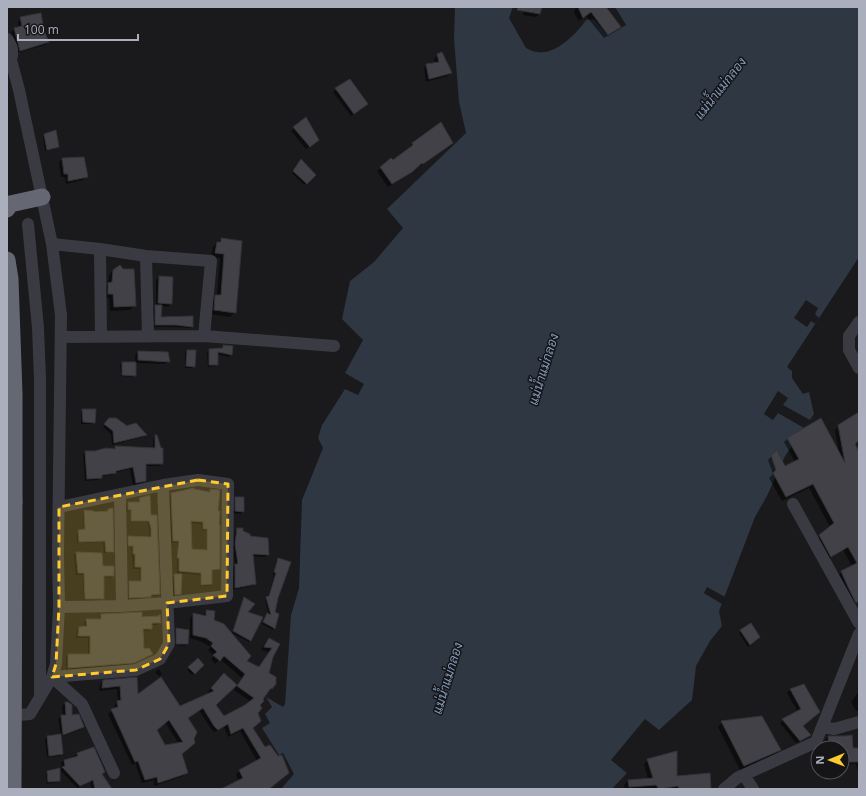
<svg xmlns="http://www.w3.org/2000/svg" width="866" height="796" viewBox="0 0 866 796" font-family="'Open Sans',Sarabun,sans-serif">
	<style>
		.water { fill: #2e3742 }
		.pier { fill: #1a191c }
		.shadow { fill: #0007; fill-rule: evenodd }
		.building { fill: #414147; stroke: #343338; fill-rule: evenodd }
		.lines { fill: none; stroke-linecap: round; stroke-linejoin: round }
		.minor { stroke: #3a3b42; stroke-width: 12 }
		.highway { stroke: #656873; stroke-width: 17 }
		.highway-bridge { stroke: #656873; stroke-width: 17 }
		.marked { fill: #ffcb2e; fill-opacity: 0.2; stroke: #ffcb2e; stroke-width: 3; stroke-dasharray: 8 5; stroke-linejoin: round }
		.labels { text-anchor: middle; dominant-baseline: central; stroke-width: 3; stroke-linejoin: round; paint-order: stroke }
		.water-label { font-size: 13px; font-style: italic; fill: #7f9aba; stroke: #151417 }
	</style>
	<rect width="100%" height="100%" fill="#1a191c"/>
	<path class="water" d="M 455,7 L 513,7 L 509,18 L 526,48 C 530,50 534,52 538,52 C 556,55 577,33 586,20 L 594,19 L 608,36 L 626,25 L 615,7 L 859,7 L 859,257 L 787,367 L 792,371 L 792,378 L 803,394 L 809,392 L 814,414 L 785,456 L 767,496 L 755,517 L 719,611 L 722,626 L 710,641 L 696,666 L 692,700 L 659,730 L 645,719 L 611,760 L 627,773 L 612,789 L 281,789 L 294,774 L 283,753 L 279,755 L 262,728 L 270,723 L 265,714 L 272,707 L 266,697 L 283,707 L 285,704 L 291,615 L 299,588 L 302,500 L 323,448 L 318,438 L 322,425 L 345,389 L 358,395 L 364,384 L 345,373 L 363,340 L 342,319 L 350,281 L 374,262 L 403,228 L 387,209 L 466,133 L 459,102 L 454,39 Z"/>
	<path class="pier" d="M 806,300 L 818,308 L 815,314 L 819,318 L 815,324 L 811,321 L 807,327 L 794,318 Z
		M 778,391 L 788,398 L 783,405 L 810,420 L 804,428 L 778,413 L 773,420 L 764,414 Z
		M 707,587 L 725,597 L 722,604 L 704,593 Z"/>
	<path class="shadow" d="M 524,7 L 541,7 L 539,14 L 536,17 L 523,15 Z
		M 576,7 L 605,7 L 619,27 L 615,31 L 604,38 L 586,16 L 579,21 L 574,13 Z
		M 21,18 L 48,42 L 45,45 L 17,53 L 11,32 L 14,29 L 19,28 L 18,21 Z
		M 438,55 L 451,73 L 448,76 L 426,82 L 424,68 L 427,65 L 435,64 L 434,59 Z
		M 336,89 L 364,107 L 351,116 L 333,92 Z
		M 294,128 L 318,140 L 306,149 L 291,131 Z
		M 45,135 L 58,146 L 56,148 L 45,151 L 43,137 Z
		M 451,143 L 419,167 L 418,166 L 407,175 L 388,187 L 377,171 L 409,149 L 409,148 L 412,144 Z
		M 63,159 L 87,176 L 83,180 L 66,184 L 65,177 L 61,177 L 59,162 Z
		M 299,163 L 315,175 L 304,185 L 292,173 Z
		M 221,239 L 241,242 L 235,312 L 230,317 L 210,314 L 211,300 L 217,296 L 220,258 L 211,257 L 213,247 Z
		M 113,270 L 134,306 L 130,310 L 110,311 L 109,298 L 104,298 L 104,289 L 108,284 L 109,275 Z
		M 159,277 L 172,278 L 171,304 L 168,307 L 161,306 L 160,318 L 192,327 L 190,328 L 173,327 L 154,327 L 153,308 L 156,305 L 156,280 Z
		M 223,346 L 232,347 L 231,355 L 229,357 L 217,354 L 217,364 L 216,366 L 208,367 L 207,352 L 209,350 L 221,349 Z
		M 187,351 L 194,366 L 192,368 L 185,368 L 185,353 Z
		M 138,352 L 169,361 L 165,364 L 135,363 L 135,376 L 133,377 L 121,376 L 120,365 L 122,363 L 135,363 L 135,355 Z
		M 83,410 L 94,422 L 92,424 L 81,424 L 81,412 Z
		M 859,413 L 859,439 L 853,444 L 859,454 L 859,601 L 852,606 L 837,576 L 842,572 L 852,566 L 843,550 L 827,560 L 815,540 L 830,527 L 809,488 L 782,501 L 769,478 L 773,474 L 768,460 L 776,452 L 785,467 L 795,462 L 784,442 L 788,438 L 839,453 L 835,430 L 839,426 Z
		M 110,419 L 125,428 L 146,435 L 143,437 L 112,445 L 111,434 L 103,427 Z
		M 155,436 L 160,449 L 162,464 L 160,466 L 145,466 L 145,480 L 143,483 L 133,485 L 130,469 L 114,473 L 112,475 L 101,476 L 98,480 L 85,481 L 83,454 L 85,452 L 95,452 L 113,449 L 115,447 L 153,448 L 153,439 Z
		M 210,490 L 217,512 L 219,568 L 217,570 L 211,571 L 211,584 L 209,586 L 200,586 L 200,575 L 177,573 L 177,559 L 176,559 L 178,543 L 171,543 L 169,496 L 171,494 L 208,492 ZM 190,523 L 201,524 L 202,530 L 206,531 L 206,551 L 191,550 Z
		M 149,497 L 159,594 L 157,596 L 150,596 L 148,598 L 128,599 L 128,584 L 129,582 L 140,582 L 139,569 L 133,569 L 131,547 L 127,547 L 127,539 L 129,537 L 149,538 L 149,530 L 148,522 L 130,522 L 130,510 L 126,512 L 126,505 L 128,503 L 138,503 L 140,499 Z
		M 236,498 L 243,498 L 243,512 L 241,514 L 234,513 L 234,500 Z
		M 108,510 L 113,551 L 111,553 L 104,553 L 103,542 L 77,543 L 77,533 L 79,531 L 84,531 L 83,513 L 84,511 L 93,513 L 106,512 Z
		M 238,529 L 249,537 L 268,555 L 265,557 L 252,556 L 255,583 L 252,586 L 232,590 L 233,568 L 235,565 L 233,547 L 235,532 Z
		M 76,553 L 102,554 L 102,567 L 113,576 L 111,578 L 103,577 L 103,598 L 101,600 L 84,601 L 83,575 L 76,575 L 74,555 Z
		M 278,559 L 277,598 L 274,613 L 278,615 L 273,630 L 262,624 L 265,616 L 267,614 L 269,615 L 265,600 L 268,597 L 274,575 L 273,574 L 276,561 Z
		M 174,575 L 180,593 L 178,595 L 173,596 L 172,577 Z
		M 244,598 L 250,640 L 249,642 L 232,633 L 243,600 Z
		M 206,611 L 246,661 L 259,668 L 270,652 L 261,650 L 266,643 L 270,639 L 278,644 L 272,657 L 268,673 L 267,692 L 259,705 L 252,728 L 265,749 L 268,789 L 224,789 L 239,781 L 236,775 L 239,771 L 257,761 L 240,731 L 228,737 L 224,727 L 214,732 L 211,729 L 199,710 L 187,718 L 181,754 L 187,773 L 183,776 L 154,786 L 154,780 L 142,783 L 135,763 L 132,765 L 108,714 L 115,709 L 114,706 L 118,702 L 117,689 L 99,691 L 100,685 L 103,681 L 136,678 L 137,696 L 180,708 L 210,694 L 208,692 L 224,675 L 215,705 L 224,717 L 251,702 L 234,690 L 242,678 L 220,659 L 215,664 L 211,659 L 214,656 L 208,650 L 211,647 L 202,642 L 190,638 L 190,618 L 194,614 L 203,616 ZM 165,722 L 179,744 L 165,746 L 156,730 Z
		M 102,615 L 141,619 L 160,623 L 157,625 L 151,625 L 151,629 L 149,631 L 142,631 L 143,650 L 152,654 L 131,665 L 66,670 L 66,657 L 68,655 L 88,655 L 88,638 L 76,638 L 77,630 L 80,628 L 85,627 L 84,622 L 87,620 L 99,620 L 100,617 Z
		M 176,629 L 187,644 L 185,646 L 175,645 L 174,631 Z
		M 741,631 L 759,637 L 748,647 L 739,633 Z
		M 198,660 L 203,665 L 192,675 L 187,670 Z
		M 159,669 L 162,674 L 160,676 L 161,678 L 155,672 Z
		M 804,685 L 802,726 L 809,735 L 806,738 L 796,743 L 780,723 L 798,712 L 787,693 L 790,689 Z
		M 859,686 L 859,710 L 856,711 L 851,702 L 859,691 L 857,688 Z
		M 65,703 L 68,703 L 71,716 L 83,727 L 80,730 L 60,737 L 62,754 L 60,756 L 47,757 L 45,739 L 47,737 L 61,736 L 58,719 L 63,716 L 62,706 Z
		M 722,722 L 780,750 L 775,754 L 740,770 L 718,727 Z
		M 828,737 L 852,749 L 859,749 L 859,769 L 857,769 L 856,764 L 842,764 L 842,748 L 826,748 L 826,739 Z
		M 93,748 L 101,775 L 106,789 L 92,789 L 90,781 L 77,788 L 60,770 L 62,768 L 61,763 L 64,760 Z
		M 648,760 L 676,777 L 710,789 L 625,789 L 624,785 L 628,781 L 648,779 L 644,764 Z
		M 48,772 L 59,780 L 57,782 L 47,784 L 46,774 Z"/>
	<path class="building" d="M 518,7 L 542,7 L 540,14 L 517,10 Z
		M 578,7 L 606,7 L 621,27 L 608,35 L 591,12 L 583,18 Z
		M 41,13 L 44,31 L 49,42 L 20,51 L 14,28 L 22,26 L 20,17 Z
		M 442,52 L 452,73 L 429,79 L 426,64 L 439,62 L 437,54 Z
		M 350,79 L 368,104 L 354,114 L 335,88 Z
		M 306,117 L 319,140 L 310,147 L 293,127 Z
		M 441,122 L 453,143 L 423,164 L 422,163 L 412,172 L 392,184 L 380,167 L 391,158 L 393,160 L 413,145 L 412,143 Z
		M 56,130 L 59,147 L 47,150 L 44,134 Z
		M 84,157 L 88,177 L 68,181 L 68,174 L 64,174 L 62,158 Z
		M 301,159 L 316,175 L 307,184 L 293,171 Z
		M 221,238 L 242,241 L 236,313 L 214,310 L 215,295 L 221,295 L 224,254 L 215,253 L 217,242 L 221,242 Z
		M 120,265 L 123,269 L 134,269 L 136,306 L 114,307 L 113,294 L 108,294 L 108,283 L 112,282 L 113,270 Z
		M 159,276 L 173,277 L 172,304 L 158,303 Z
		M 155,305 L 162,305 L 161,317 L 193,316 L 193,327 L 176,325 L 155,325 Z
		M 223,345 L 233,346 L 232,355 L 218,352 L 218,365 L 209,365 L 209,349 L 223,348 Z
		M 187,350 L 196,350 L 195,367 L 186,366 Z
		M 138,351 L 168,352 L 170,362 L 138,360 Z
		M 122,362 L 136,362 L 136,376 L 122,375 Z
		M 82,409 L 96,409 L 95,423 L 83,422 Z
		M 859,412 L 859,440 L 855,444 L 859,452 L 859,601 L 856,603 L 848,587 L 841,571 L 857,563 L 848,547 L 831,557 L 819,535 L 834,523 L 813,484 L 786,497 L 773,473 L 776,470 L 771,455 L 777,450 L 785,466 L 799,459 L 787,438 L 821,418 L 845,463 L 838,425 Z
		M 109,418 L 116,418 L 126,425 L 126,426 L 136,423 L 147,435 L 114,443 L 113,431 L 104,424 Z
		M 155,435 L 157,435 L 161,448 L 163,448 L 163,464 L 146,464 L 146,481 L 136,483 L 133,467 L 116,471 L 116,473 L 102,475 L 102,478 L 87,479 L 85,451 L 95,451 L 106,448 L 115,449 L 115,446 L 155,448 Z
		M 194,488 L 194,489 L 210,492 L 210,489 L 220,490 L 218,511 L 220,511 L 219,524 L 220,525 L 220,569 L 212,570 L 212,584 L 201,585 L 201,573 L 179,571 L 179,558 L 177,558 L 179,541 L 173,541 L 171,493 ZM 191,521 L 203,522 L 203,529 L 207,529 L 207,550 L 192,549 Z
		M 150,495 L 151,515 L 157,515 L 160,594 L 151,595 L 151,597 L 129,598 L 129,581 L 141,581 L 141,567 L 135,567 L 135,554 L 133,554 L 133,546 L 128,546 L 128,536 L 151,537 L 151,528 L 149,521 L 131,521 L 131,509 L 128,510 L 128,502 L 140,502 L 139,498 Z
		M 235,497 L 244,497 L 244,512 L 235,511 Z
		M 113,508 L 114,552 L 106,552 L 105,541 L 79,542 L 78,530 L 85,529 L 84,510 L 94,511 L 94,512 L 108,511 L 108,509 Z
		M 237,528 L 243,528 L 243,531 L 250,534 L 250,536 L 268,538 L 269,555 L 253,554 L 256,584 L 235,588 L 235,564 L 238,564 L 235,544 Z
		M 76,552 L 102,553 L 103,566 L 114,566 L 114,576 L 104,576 L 104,599 L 85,599 L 84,573 L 78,573 Z
		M 278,558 L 291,562 L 278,598 L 275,612 L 279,614 L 275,629 L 274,628 L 263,622 L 267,613 L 271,615 L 266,597 L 269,596 L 276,573 L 274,572 Z
		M 174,574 L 182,574 L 181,594 L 175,595 Z
		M 244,597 L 255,604 L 248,612 L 263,617 L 251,641 L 233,631 Z
		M 206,610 L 215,611 L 214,620 L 224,624 L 251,656 L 247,661 L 259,667 L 272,648 L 264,647 L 269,638 L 280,644 L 273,657 L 269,673 L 276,677 L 276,684 L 272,689 L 271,688 L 263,699 L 264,701 L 260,705 L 262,708 L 258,713 L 261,721 L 253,728 L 265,747 L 270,745 L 278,756 L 282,755 L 289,773 L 269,789 L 221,789 L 243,778 L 239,770 L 261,758 L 243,728 L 231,734 L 228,724 L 218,730 L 214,726 L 203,708 L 188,718 L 197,732 L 194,739 L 195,743 L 182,754 L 188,773 L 158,783 L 157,777 L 145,780 L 138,761 L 135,762 L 111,709 L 118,707 L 117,701 L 121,700 L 120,686 L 102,688 L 103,680 L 137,677 L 138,694 L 161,677 L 180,706 L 214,691 L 211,688 L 224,673 L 237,685 L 216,705 L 224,716 L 245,705 L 254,698 L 237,686 L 245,674 L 224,656 L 220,661 L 213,655 L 217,652 L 211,646 L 213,643 L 206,638 L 193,635 L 193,613 L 206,616 ZM 169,720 L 183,742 L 165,745 L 157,730 Z
		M 142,612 L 142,617 L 159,616 L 160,614 L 161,623 L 152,623 L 152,629 L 143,629 L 144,649 L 149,648 L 153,654 L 134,663 L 68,668 L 68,654 L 90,654 L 90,636 L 78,636 L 79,627 L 87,626 L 86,619 L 101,619 L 101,614 Z
		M 751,623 L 760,637 L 750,645 L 740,630 Z
		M 176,628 L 189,630 L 188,644 L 176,644 Z
		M 198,658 L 204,665 L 195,674 L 188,667 Z
		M 804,684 L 820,712 L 803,726 L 811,735 L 800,741 L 782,719 L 801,709 L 790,689 Z
		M 65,702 L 68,702 L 72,705 L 72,715 L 79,714 L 84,727 L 63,735 L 61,715 L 66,715 Z
		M 762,716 L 781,750 L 744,766 L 721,721 Z
		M 61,734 L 63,754 L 49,756 L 47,736 Z
		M 852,735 L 853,748 L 859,748 L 859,762 L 842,762 L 842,748 L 829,748 L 828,736 L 846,736 Z
		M 94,747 L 105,772 L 102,774 L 112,789 L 95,789 L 93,780 L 80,786 L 62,767 L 65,766 L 64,760 L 78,756 L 77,753 Z
		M 677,751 L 677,776 L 710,773 L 711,789 L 679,789 L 678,786 L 659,789 L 656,785 L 629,787 L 628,780 L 653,778 L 647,759 Z
		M 60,768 L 60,781 L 48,782 L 47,771 Z"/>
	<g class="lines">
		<path class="minor" d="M 7,39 C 14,48 14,57 7,65
			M 28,224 L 38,328 L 40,379 L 40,696
			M 52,244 L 100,249 L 101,337
			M 100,249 L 146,256 L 211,261 L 204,336
			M 146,256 L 148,336
			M 859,322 L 849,336 L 849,350 L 859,368
			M 61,337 L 204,336 L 334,346
			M 120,494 L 122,606
			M 793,504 L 859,623
			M 59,507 L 163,485 L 198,480 L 228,484 L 227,596 L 167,603 L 122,606 L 59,607
			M 7,716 L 30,714 L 52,677 L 56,664 L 59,607 L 58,554 L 61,315 L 52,244 L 19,90 L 11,60
			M 822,727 L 834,729 L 859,722
			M 114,773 L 82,704 L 52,677 L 136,670 L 160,659 L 169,644 L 163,485
			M 744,775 L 753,789
			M 724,789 L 737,778 L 816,742 L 859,634"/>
		<path class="highway" d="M 7,209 L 10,204 L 42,197
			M 7,260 L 10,279 L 14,394 L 14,502"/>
		<path class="highway-bridge" d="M 13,789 L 14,502"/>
	</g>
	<path class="marked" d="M 198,480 L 228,484 L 227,596 L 167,603 L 169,644 L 160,659 L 136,670 L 52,677 L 56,664 L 59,607 L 59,507 Z"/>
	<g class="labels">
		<g class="water-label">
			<text transform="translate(720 88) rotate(-52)">แม่น้ำแม่กลอง</text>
			<text transform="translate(543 369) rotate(-73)">แม่น้ำแม่กลอง</text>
			<text transform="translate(447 678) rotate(-73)">แม่น้ำแม่กลอง</text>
		</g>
	</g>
	<rect width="866" height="796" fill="none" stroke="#abafbd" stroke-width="16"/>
	<g transform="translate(830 760) rotate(269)"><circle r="19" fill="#151417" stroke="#515259"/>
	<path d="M0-3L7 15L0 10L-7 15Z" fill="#ffcb2e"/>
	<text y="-6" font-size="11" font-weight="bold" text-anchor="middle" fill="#abafbd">N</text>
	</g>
	<path d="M18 34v6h120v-6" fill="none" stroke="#abafbd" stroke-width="2"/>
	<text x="24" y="34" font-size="12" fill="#abafbd" stroke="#151417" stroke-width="3" paint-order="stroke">100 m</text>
</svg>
